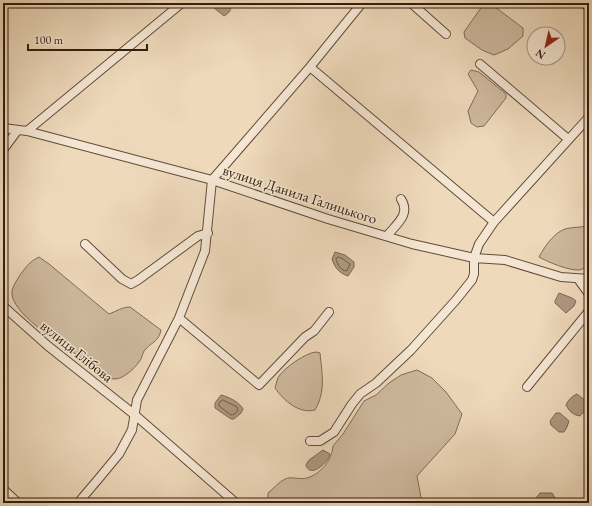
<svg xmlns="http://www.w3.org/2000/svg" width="592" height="506" viewBox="0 0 592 506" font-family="'EB Garamond',serif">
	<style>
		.green { fill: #ceb99e; stroke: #806b56 }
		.water { fill: #ae9980; stroke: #7c6752 }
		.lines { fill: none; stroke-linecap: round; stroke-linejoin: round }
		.shore { stroke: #705b47; stroke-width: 1 }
		.minor-casing { stroke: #614c39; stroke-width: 10 }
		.minor { stroke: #f4e6d3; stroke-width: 8 }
		.labels { text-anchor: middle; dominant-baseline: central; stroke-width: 3; stroke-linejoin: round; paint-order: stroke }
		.street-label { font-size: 15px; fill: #321d0e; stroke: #f4e6d3 }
	</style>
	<rect width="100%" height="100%" fill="#eed9bb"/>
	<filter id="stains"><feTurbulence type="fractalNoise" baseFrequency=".005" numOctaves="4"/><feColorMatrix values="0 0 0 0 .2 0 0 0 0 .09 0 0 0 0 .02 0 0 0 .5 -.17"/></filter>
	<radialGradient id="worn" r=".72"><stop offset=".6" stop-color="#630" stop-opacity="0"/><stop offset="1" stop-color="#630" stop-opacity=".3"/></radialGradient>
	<path class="green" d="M 491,4 L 523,28 L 523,36 L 508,49 L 494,55 L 482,50 L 465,38 L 464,32 L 483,5 Z
		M 471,70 L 479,72 L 506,94 L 506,98 L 484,126 L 477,127 L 471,123 L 468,111 L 478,91 L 468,74 Z
		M 589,226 L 589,266 C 586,267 583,269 580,270 C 569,271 548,262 539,257 C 545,246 556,229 570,228 C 577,227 583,227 589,226 Z
		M 39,257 L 49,264 L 109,314 C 117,311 122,307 130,307 L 161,330 C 159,342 151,342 144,351 C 142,354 142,359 139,362 C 134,369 123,379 115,379 C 99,379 89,363 77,355 C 62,344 9,313 12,291 C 13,286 17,280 20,275 C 27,266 29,262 39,257 Z
		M 316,352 L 320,353 C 322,374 326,391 315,410 C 299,414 284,401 275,388 C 276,385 277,379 279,376 C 286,367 305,353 316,352 Z
		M 417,370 L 432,378 L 446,392 L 462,414 L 455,434 L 417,476 L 422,503 L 268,503 L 268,493 C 273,489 279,482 285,479 C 291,476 300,480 307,478 C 321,474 332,460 333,446 L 343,434 L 364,401 L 376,395 L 389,383 L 401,375 Z"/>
	<path class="water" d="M 208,3 L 228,3 L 231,6 C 231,11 228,14 224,16 Z
		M 335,252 L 345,255 L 354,262 L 354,267 L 348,276 C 339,273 335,268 332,259 Z
		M 559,293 L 572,298 L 576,301 L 574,306 L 566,313 L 555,303 L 555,301 Z
		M 577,394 L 587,402 C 588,408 584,412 580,416 C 573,415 569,411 566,405 C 568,400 572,396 577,394 Z
		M 221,395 C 229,397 239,402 243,409 L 241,413 L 234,419 L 231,419 L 215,408 L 215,403 Z
		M 556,413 L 560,413 L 569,421 L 567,427 L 564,432 L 559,432 L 551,425 L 550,421 Z
		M 323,450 L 330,454 C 328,463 310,479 306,465 L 309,460 Z
		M 540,493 L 552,493 L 558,503 L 532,503 Z"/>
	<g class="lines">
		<path class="shore" d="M 339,257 L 343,259 L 350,264 L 347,271 C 341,271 337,264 336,259 Z
			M 223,400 L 237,407 C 239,411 235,415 231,415 L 219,406 L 219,403 Z"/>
		<defs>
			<path id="minor" d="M 411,3 L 446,34
				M 584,3 L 589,8
				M 480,64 L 568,139
				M 310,67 L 494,222
				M 3,128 L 27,131 L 212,180 L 328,219 L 412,244 L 474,258 L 505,260 L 561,277 L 589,279
				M 27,131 L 182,3
				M 3,150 L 17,131
				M 387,236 C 396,224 411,215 401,199
				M 85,244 L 122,279 L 131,284 L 138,280 L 198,236 L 208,233
				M 578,279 L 589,294
				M 3,306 L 48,346 L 135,415 L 236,503
				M 179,318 L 259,385 L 305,337 L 314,331 L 329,312
				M 527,387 L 589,311
				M 310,441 L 320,441 L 334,432 L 352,404 L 360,394 L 376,383 L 411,350 L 456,300 L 472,280 L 474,274 L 474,258 L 479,244 L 494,222 L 589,117
				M 3,489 L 18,503
				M 78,503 L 100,477 L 119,454 L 132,430 L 137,400 L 179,318 L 205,251 L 212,180 L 310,67 L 362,3"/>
		</defs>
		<use href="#minor" class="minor-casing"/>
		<use href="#minor" class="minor"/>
	</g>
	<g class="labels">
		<g class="street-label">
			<text transform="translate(300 194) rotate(18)">вулиця Данила Галицького</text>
			<text transform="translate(77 351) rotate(39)">вулиця Глібова</text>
		</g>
	</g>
	<rect width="592" height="506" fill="none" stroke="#eed9bb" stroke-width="16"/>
	<rect x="4" y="4" width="584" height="498" fill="none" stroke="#321d0e" stroke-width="2"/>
	<rect x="8" y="8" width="576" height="490" fill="none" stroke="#321d0e"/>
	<g transform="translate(546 46) rotate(214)"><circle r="19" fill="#f4e6d3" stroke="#a69684"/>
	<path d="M0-3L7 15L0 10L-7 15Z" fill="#8f2418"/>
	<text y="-6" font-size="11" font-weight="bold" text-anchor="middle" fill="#321d0e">N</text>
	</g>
	<path d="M28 44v6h119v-6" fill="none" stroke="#321d0e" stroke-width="2"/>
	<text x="34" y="44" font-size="12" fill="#321d0e" stroke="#f4e6d3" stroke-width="3" paint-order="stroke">100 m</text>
	<rect width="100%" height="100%" filter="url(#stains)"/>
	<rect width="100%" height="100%" fill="url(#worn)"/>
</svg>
